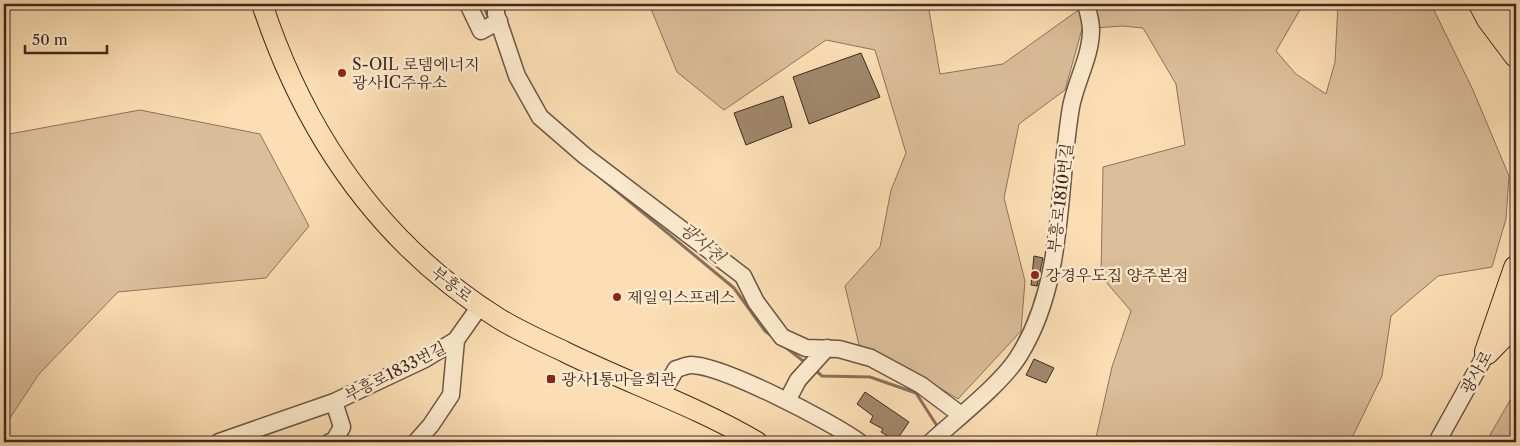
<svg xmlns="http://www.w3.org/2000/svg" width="1520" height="446" viewBox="0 0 1520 446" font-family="'Libre Caslon Text','Noto Serif KR',serif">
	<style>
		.green { fill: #dbbf9a; stroke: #8c745d }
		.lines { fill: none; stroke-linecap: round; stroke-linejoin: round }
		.stream { stroke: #89705a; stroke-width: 3 }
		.building { fill: #a0876c; stroke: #3e2820 }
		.minor-casing { stroke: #6d5645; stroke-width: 19 }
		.major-casing { stroke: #3e2820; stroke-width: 22 }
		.highway-casing { stroke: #3e2820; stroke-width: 26 }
		.minor { stroke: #fceace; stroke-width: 16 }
		.major { stroke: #fbdeb3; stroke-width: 20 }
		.highway { stroke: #fbdeb3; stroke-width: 24 }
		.poi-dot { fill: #8f2418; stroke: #fceace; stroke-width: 2 }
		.labels { text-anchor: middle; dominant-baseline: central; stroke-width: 5; stroke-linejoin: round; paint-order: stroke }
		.poi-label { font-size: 16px; fill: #3e2820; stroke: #fceace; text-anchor: start }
		.street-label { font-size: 16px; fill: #3e2820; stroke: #fceace }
		.water-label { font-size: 18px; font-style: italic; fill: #644c3d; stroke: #fceace }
	</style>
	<rect width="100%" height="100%" fill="#fbdeb3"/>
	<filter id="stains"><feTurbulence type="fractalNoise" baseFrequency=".004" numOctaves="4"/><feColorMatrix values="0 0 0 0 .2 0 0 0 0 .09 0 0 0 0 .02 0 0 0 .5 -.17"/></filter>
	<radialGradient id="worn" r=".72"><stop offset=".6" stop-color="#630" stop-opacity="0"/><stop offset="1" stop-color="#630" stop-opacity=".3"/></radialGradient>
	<path class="green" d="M 649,4 L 928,4 L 940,74 L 1003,64 L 1077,11 L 1097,8 L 1103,4 L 1301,4 L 1301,8 L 1276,51 L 1296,74 L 1326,94 L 1335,62 L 1338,4 L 1431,4 L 1473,90 L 1509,176 L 1506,219 L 1492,267 L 1438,276 L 1391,316 L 1382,376 L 1350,442 L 1095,442 L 1112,367 L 1131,311 L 1101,276 L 1103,167 L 1185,145 L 1176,84 L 1143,28 L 1122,26 L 1082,29 L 1065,90 L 1019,124 L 1004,198 L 1025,281 L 1021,331 L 958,399 L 902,365 L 859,345 L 845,286 L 880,247 L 891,190 L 906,153 L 875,50 L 826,40 L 724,110 L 677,72 Z
		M 140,110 L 260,134 L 309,226 L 266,278 L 118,292 L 39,374 L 4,427 L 4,135 Z
		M 1516,390 L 1516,442 L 1486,442 Z"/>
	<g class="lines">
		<path class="stream" d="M 483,4 L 490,22
			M 601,178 L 734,288 L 765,331 L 773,337
			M 784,346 L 807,364
			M 814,369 L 822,376 L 870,377 L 916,393 L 939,429"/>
	</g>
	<path class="building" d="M 861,53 L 880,97 L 809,124 L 793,77 Z
		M 783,96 L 792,127 L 746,145 L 734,113 Z
		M 1034,256 L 1043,258 L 1037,286 L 1031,285 Z
		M 1034,359 L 1054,368 L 1046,383 L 1026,375 Z
		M 865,392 L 909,422 L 896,441 L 881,432 L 883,429 L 870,422 L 873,416 L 857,404 Z"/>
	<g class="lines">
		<defs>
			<path id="minor" d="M 468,4 L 481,31 L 499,21
				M 496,4 L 496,14 L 517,76 L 540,117 L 585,156 L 743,276 L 756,302 L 782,337 L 806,348 L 839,349 L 871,358 L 921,385 L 961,415
				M 661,395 L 676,369 C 681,368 686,365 691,365 C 722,365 832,422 859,442
				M 787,401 L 798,380 L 827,348
				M 219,442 L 334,402 L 425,359 L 456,340 L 480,306
				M 330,442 L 334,441 L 342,427 L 334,402
				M 416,442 L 431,425 L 451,395 L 456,340
				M 931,442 C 956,419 1004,382 1020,354 C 1065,281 1057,189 1071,107 C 1076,81 1091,56 1091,30 C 1091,21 1088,12 1086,4
				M 1437,442 L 1492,343"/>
			<path id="major" d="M 262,4 C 305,134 380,244 498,318 C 519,331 542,341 565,352 C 628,383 696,406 757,442"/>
			<path id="highway" d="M 1481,4 L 1489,19 L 1516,55
				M 1500,4 L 1509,21 L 1516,27
				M 1516,268 L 1487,352 L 1516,322"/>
		</defs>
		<use href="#minor" class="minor-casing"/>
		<use href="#major" class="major-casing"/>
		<use href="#highway" class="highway-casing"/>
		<use href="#minor" class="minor"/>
		<use href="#major" class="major"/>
		<use href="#highway" class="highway"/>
	</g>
	<g class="poi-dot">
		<circle cx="342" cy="73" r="5"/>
		<circle cx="1035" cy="275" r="5"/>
		<circle cx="617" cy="297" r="5"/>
		<rect x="546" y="374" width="10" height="10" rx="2.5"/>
	</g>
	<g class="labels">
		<g class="poi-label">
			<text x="352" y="64">S-OIL 로뎀에너지<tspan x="352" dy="18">광사IC주유소</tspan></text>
			<text x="1045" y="275">강경우도집 양주본점</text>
			<text x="627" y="297">제일익스프레스</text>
			<text x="561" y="379">광사1통마을회관</text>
		</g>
		<g class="street-label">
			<text transform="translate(1060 198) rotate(-83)">부흥로1810번길</text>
			<text transform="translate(452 284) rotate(38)">부흥로</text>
			<text transform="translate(395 371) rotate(-27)">부흥로1833번길</text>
			<text transform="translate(1476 372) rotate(-61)">광사로</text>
		</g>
		<g class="water-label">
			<text transform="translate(702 243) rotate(40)">광사천</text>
		</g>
	</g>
	<rect width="1520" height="446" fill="none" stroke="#fbdeb3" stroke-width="20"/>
	<rect x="5" y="5" width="1510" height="436" fill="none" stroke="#3e2820" stroke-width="2.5"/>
	<rect x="10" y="10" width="1500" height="426" fill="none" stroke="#3e2820"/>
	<path d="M25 45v8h82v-8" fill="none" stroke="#3e2820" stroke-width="2.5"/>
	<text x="32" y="45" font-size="15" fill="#3e2820" stroke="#fceace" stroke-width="4" paint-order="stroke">50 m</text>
	<rect width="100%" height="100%" filter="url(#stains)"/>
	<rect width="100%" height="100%" fill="url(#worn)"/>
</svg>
